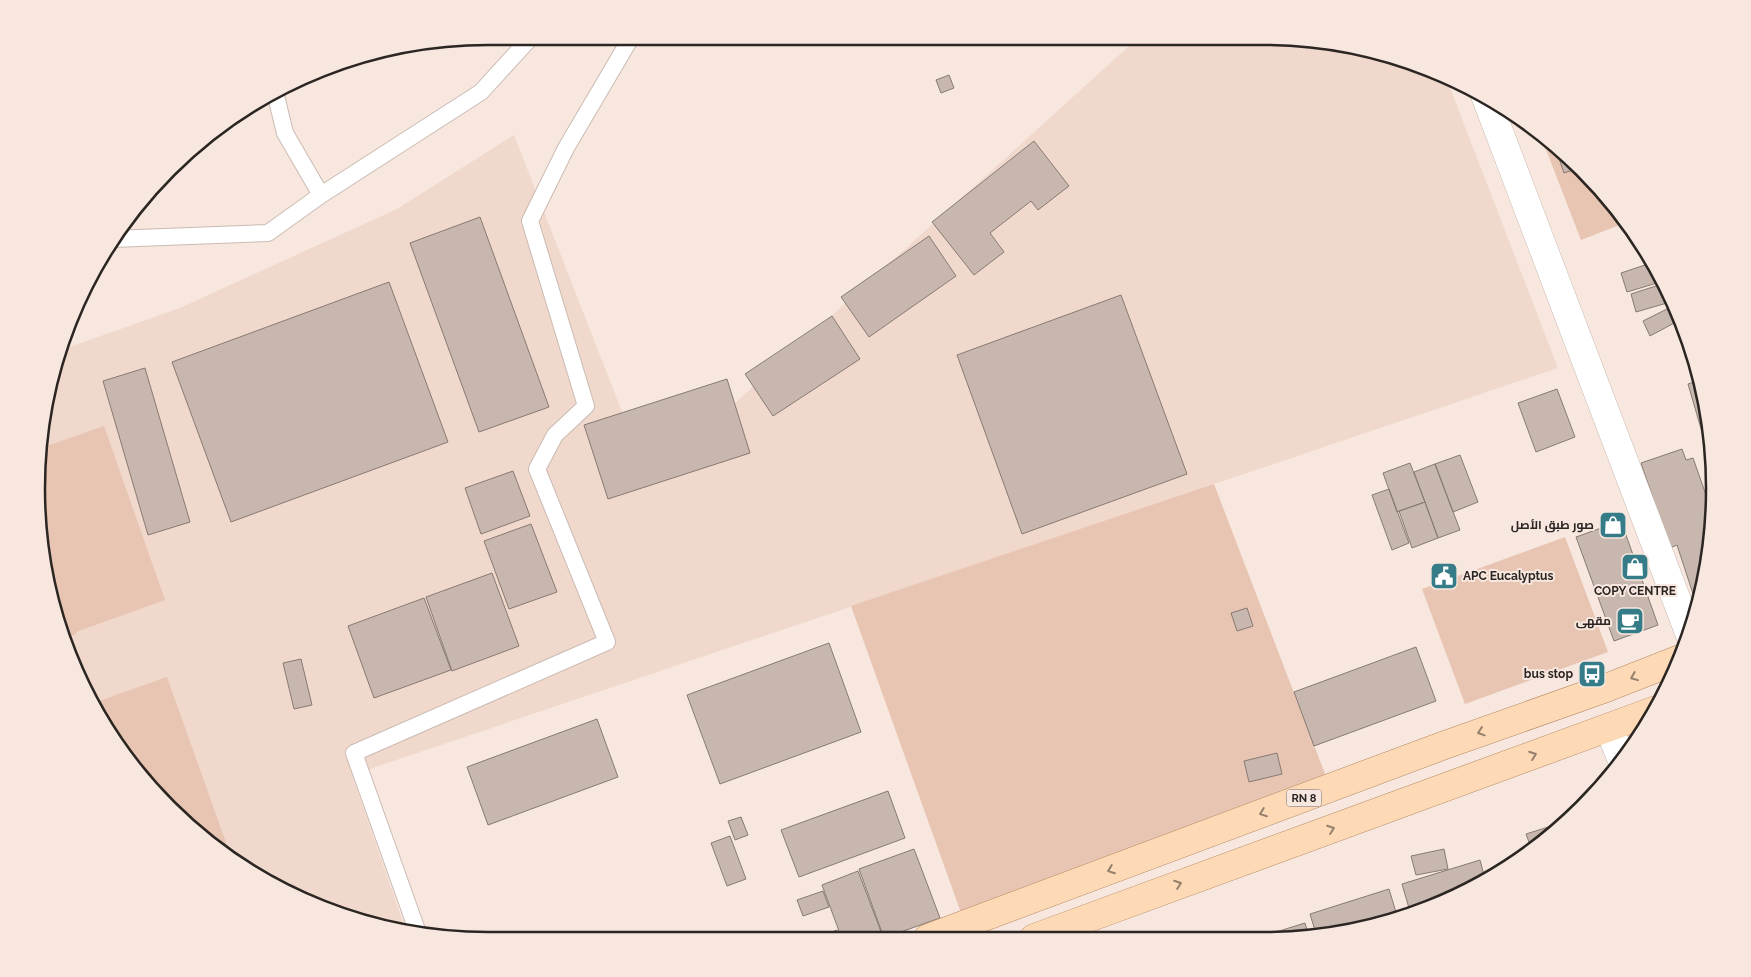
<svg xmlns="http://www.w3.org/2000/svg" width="1751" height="977" viewBox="0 0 1751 977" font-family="Raleway,Cairo,sans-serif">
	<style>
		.built { fill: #f0d8cc }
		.green { fill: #e8c4b2 }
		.building { fill: #c7b7af; stroke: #887a72 }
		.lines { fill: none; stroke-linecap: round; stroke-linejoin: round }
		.service-casing { stroke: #cbbbb3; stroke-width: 18 }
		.minor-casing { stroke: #cbbbb3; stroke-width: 29 }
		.tertiary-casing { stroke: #cbbbb3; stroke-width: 29 }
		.primary-casing { stroke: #b38963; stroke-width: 29 }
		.service { stroke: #fff; stroke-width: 16 }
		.minor { stroke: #fff; stroke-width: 28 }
		.tertiary { stroke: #fff; stroke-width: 28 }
		.primary { stroke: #fdd9b6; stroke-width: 28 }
		.oneway { stroke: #94806c }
		.labels { text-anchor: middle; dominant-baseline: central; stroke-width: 4; stroke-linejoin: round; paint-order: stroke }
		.shield { fill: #f7e7de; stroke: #69605b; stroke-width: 1 }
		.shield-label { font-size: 11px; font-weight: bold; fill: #2c2623 }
		.poi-label { font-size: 12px; font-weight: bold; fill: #2c2623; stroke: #f7e7de; text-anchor: end }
		.rim { fill: none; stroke: #2c2623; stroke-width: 2.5 }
	</style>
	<rect width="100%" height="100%" fill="#f7e7de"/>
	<path class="built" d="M 1139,37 L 1292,37 L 1380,52 L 1447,80 L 1558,368 L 352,775 L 406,931 L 371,925 L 262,880 L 148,786 L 71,661 L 37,518 L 52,371 L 61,350 L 180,308 L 397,209 L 514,135 L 649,481 Z"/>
	<path class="green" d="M 1540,134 L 1561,149 L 1621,213 L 1627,222 L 1581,240 Z
		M 104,426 L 165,600 L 76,632 L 77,634 L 65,638 L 37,518 L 44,447 Z
		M 1214,484 L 1330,787 L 965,924 L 851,606 Z
		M 1565,537 L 1608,652 L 1465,704 L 1422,589 Z
		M 167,677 L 230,854 L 148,786 L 96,702 Z"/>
	<path class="building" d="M 949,75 L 954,88 L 941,93 L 936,80 Z
		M 1034,141 L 1069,186 L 1038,210 L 1031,201 L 990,233 L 1004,252 L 974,275 L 932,222 Z
		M 1554,144 L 1561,149 L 1579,168 L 1564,173 Z
		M 480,217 L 549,407 L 479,432 L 410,243 Z
		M 929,236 L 956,276 L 869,337 L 841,297 Z
		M 1651,263 L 1657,283 L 1627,292 L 1621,273 Z
		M 389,282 L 448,442 L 231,522 L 172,362 Z
		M 1662,284 L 1667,303 L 1636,312 L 1631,294 Z
		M 1121,295 L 1187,474 L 1022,534 L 957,355 Z
		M 1671,307 L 1678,321 L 1650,336 L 1643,321 Z
		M 832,316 L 860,359 L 773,416 L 745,374 Z
		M 145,368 L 190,522 L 148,535 L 103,381 Z
		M 727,379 L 750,453 L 608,499 L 584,425 Z
		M 1701,380 L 1710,438 L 1704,439 L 1688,384 Z
		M 1557,389 L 1575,437 L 1536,452 L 1518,403 Z
		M 1682,449 L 1686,460 L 1693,458 L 1712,512 L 1711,548 L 1697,606 L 1677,545 L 1670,548 L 1641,463 Z
		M 1460,455 L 1478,502 L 1453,512 L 1435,464 Z
		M 1410,463 L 1425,502 L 1397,512 L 1383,473 Z
		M 1435,464 L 1460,530 L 1438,538 L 1414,472 Z
		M 513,471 L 530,516 L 481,534 L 465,488 Z
		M 1389,489 L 1409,543 L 1392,550 L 1372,495 Z
		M 1425,502 L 1438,538 L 1412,548 L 1399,511 Z
		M 1621,521 L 1658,625 L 1614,641 L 1576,537 Z
		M 531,524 L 557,592 L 509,609 L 484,541 Z
		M 492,573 L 519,646 L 452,671 L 426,597 Z
		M 424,598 L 451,670 L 374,698 L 348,626 Z
		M 1247,608 L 1253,626 L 1237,631 L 1231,613 Z
		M 829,643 L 861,732 L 720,784 L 687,695 Z
		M 1416,647 L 1436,701 L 1314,746 L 1294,692 Z
		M 301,659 L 312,705 L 294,709 L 283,663 Z
		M 597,719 L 618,777 L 488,825 L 467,767 Z
		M 1277,753 L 1282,774 L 1249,782 L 1244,761 Z
		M 888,791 L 905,838 L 799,877 L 781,830 Z
		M 741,817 L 748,835 L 735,840 L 728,821 Z
		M 1561,823 L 1562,825 L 1532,850 L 1526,834 Z
		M 730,836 L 746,879 L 727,886 L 711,843 Z
		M 914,849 L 940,918 L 884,938 L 859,869 Z
		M 1444,849 L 1448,869 L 1416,875 L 1411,856 Z
		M 1480,860 L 1485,879 L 1411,915 L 1402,884 Z
		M 858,871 L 883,937 L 879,938 L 842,939 L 822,885 Z
		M 1389,889 L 1398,919 L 1317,937 L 1310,914 Z
		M 823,891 L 829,907 L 803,916 L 797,900 Z
		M 1305,923 L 1309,937 L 1260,937 Z
		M 837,930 L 841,939 L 812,939 Z"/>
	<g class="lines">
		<defs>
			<path id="service" d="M 321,195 L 481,92 L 532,36
				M 112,239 L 268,233 L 321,195 L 285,133 L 276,96
				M 418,933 L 354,753 L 607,642 L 537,469 L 555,435 L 586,406 L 530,221 L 566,148 L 632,36"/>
			<path id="minor" d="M 1485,95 L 1690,635"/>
			<path id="tertiary" d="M 1609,728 L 1621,758"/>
			<path id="primary" d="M 928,938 L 1442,746 L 1606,688 L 1680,659
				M 1034,938 L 1656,710"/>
		</defs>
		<use href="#service" class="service-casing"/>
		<use href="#minor" class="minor-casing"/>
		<use href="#tertiary" class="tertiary-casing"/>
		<use href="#primary" class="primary-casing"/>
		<use href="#service" class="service"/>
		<use href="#minor" class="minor"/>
		<use href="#tertiary" class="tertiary"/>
		<use href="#primary" class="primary"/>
	</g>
	<defs><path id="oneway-chevron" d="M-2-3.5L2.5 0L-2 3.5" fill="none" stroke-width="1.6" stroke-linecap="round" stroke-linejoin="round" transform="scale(1.25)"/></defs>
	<g class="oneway">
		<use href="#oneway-chevron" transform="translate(1634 677) rotate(158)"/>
		<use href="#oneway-chevron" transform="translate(1481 732) rotate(161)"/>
		<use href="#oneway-chevron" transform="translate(1533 755) rotate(-20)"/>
		<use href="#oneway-chevron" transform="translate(1263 813) rotate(159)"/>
		<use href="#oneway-chevron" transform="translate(1331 829) rotate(-20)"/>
		<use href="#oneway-chevron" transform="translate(1111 870) rotate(159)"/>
		<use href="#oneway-chevron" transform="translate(1178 884) rotate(-20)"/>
	</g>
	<defs>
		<symbol id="shop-square" viewBox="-11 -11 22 22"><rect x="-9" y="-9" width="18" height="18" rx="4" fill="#367c88" stroke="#f7e7de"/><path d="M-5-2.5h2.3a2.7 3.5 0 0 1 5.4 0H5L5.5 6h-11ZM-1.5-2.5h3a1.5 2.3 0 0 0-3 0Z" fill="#fff"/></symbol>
		<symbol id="civic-square" viewBox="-11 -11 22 22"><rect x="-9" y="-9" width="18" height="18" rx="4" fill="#367c88" stroke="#f7e7de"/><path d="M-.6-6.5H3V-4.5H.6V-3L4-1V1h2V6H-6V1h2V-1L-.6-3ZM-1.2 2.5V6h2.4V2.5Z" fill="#fff"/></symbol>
		<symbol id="cafe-square" viewBox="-11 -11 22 22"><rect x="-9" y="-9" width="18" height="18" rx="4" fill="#367c88" stroke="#f7e7de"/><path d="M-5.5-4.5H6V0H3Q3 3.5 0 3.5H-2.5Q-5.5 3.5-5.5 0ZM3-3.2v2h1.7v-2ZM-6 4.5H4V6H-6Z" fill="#fff"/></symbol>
		<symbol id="bus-square" viewBox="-11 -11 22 22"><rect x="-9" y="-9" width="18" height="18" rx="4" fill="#367c88" stroke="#f7e7de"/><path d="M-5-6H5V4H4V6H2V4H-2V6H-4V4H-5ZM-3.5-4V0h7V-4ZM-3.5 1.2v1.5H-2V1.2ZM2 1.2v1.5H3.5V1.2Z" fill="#fff"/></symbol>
	</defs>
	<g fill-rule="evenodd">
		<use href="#shop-square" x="1597" y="509" width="32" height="32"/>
		<use href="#shop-square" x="1619" y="551" width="32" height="32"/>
		<use href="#civic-square" x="1428" y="560" width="32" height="32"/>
		<use href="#cafe-square" x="1614" y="605" width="32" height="32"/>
		<use href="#bus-square" x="1576" y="658" width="32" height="32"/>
	</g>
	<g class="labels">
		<rect class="shield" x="1286.5" y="789.5" width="35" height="17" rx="4"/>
		<g class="shield-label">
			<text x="1304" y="798">RN 8</text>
		</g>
		<g class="poi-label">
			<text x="1594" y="525">صور طبق الأصل</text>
			<text x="1463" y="576" text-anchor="start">APC Eucalyptus</text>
			<text x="1635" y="591" text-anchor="middle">COPY CENTRE</text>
			<text x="1611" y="621">مقهى</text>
			<text x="1573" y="674">bus stop</text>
		</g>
	</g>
	<path d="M0 0H1751V977H0ZM488 45H1263A443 443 0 0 1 1706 488V489A443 443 0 0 1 1263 932H488A443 443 0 0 1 45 489V488A443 443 0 0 1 488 45Z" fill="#f7e7de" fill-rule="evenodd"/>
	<path class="rim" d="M488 45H1263A443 443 0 0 1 1706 488V489A443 443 0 0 1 1263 932H488A443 443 0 0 1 45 489V488A443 443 0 0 1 488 45Z"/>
</svg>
